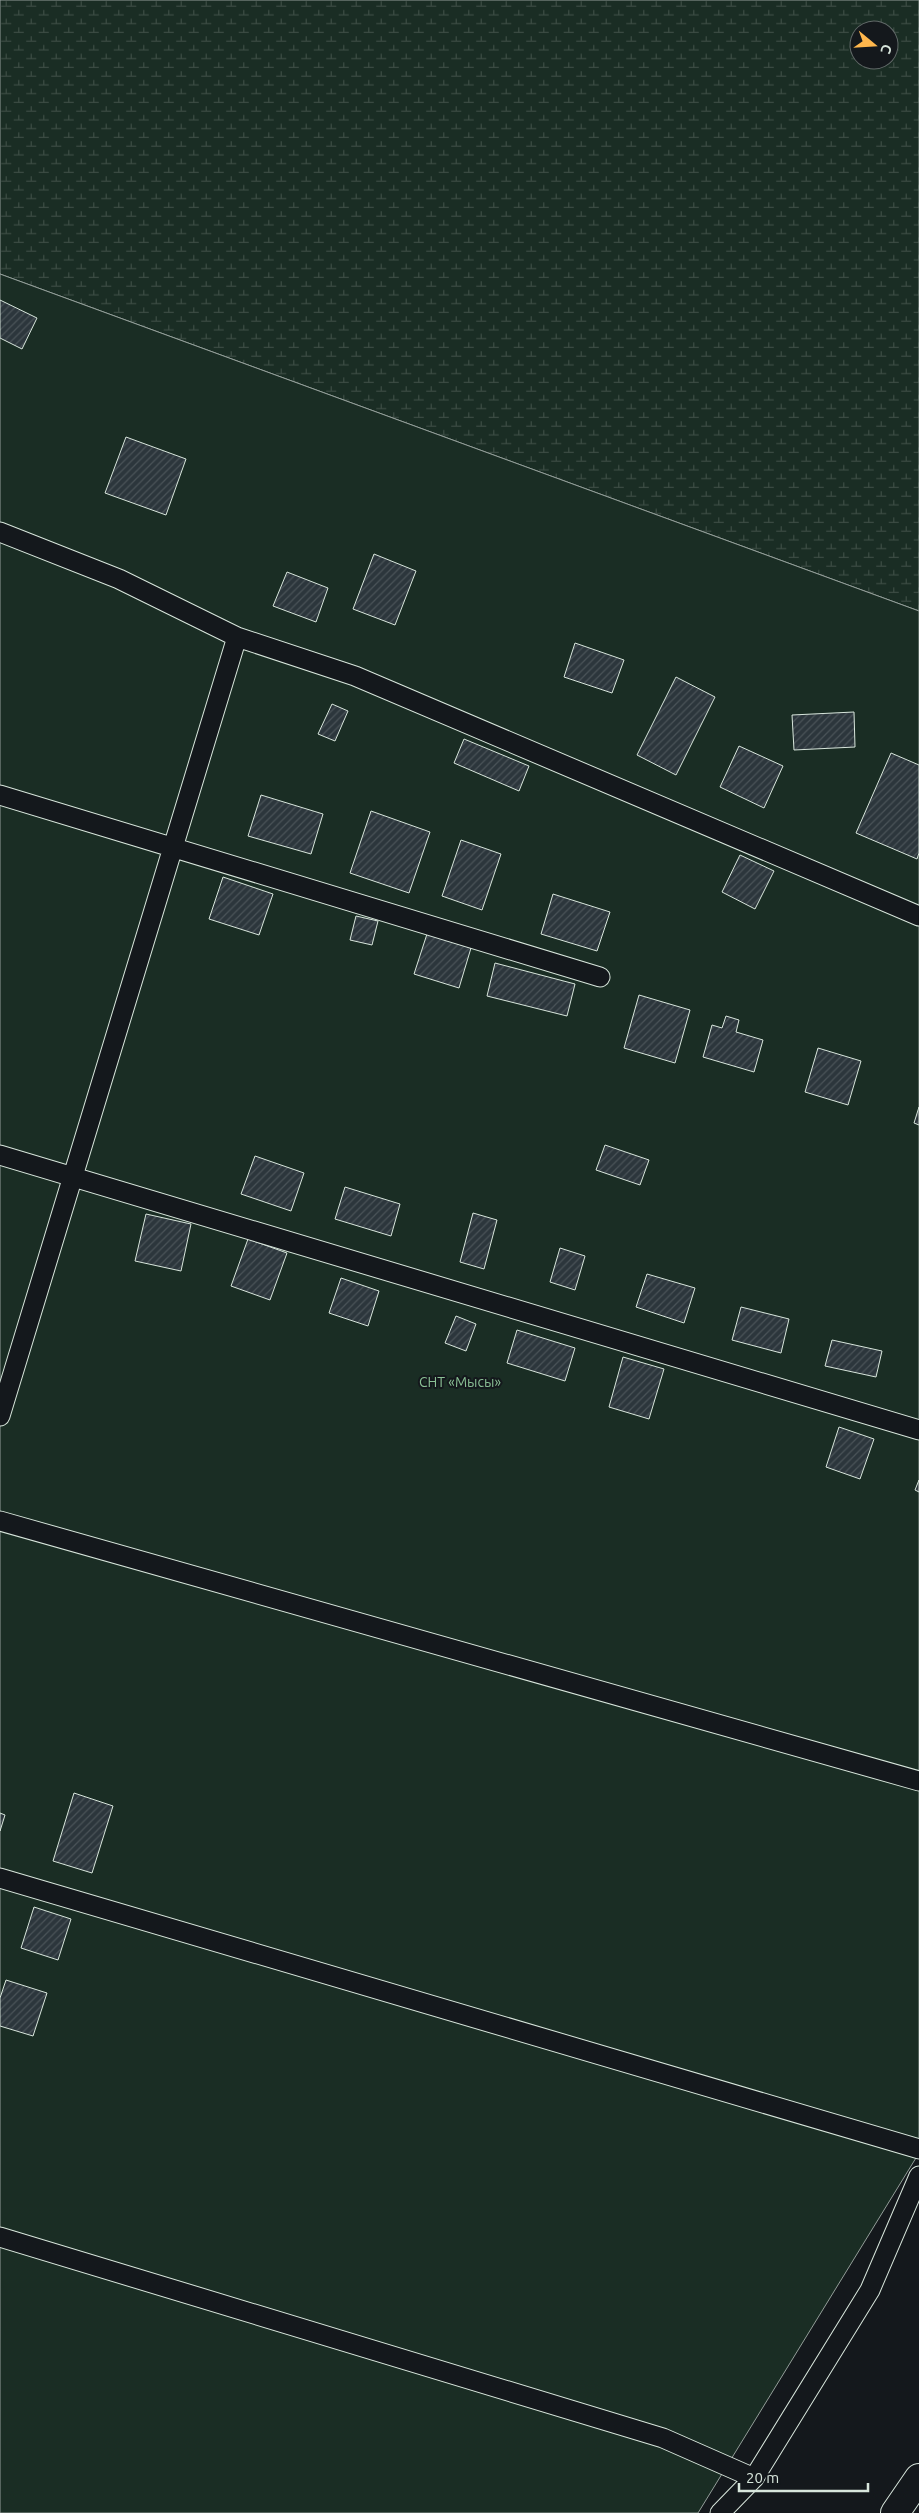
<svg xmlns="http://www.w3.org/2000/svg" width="919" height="2513" viewBox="0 0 919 2513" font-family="Ubuntu,sans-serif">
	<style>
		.wetland { fill: url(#wetland-marsh); stroke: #939e99; fill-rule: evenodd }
		.garden { fill: #1a2d24; stroke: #939e99 }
		.building { fill: url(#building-hatch); stroke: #d8e6dc }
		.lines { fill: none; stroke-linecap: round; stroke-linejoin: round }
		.service-casing { stroke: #d8e6dc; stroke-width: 21 }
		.secondary-casing { stroke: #d8e6dc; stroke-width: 30 }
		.service { stroke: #14181c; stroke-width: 19 }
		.secondary { stroke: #14181c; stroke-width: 28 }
		.labels { text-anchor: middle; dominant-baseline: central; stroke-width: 4; stroke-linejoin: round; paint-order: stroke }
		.park-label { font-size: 14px; fill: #8ac095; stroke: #14181c }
	</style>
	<defs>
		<pattern id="wetland-marsh" width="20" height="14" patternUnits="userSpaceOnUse" patternTransform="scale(1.25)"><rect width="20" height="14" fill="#1a2d24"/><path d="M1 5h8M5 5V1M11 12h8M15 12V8" fill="none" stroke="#3b4b43"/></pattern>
		<pattern id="building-hatch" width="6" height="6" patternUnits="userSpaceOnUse" patternTransform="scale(1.25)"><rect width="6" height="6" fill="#2c363c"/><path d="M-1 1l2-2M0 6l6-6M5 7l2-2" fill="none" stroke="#4a5358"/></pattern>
	</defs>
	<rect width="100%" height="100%" fill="#14181c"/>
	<path class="wetland" d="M 0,0 L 919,0 L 919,611 L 0,274 ZM 859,30 L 889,30 L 889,60 L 859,60 Z"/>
	<path class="garden" d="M 0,274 L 919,611 L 919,2153 L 698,2513 L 0,2513 Z"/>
	<path class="building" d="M 0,300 L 37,318 L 22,349 L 0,338 Z
		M 126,437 L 186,459 L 166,515 L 105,493 Z
		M 374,554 L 416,571 L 395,625 L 353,609 Z
		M 287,572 L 328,588 L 316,622 L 273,606 Z
		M 575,643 L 624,660 L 612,693 L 564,677 Z
		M 676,677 L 715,697 L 676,775 L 637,755 Z
		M 332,704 L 348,711 L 335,741 L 318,734 Z
		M 854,712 L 855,747 L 794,750 L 792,715 Z
		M 464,739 L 529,766 L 519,791 L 454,763 Z
		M 739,746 L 783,766 L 764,808 L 720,787 Z
		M 891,753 L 919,765 L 919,853 L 917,859 L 856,833 Z
		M 261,795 L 323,814 L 311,854 L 248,836 Z
		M 371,811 L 430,832 L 409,893 L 350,873 Z
		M 461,840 L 501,854 L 482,910 L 442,896 Z
		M 740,855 L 774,871 L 755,909 L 722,892 Z
		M 223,877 L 273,894 L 259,935 L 209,919 Z
		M 553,894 L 610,912 L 597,951 L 541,934 Z
		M 356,916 L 378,921 L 372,945 L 350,940 Z
		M 427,934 L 471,948 L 459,988 L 414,974 Z
		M 495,963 L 575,984 L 567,1016 L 487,996 Z
		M 639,995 L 690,1010 L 675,1063 L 624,1048 Z
		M 726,1016 L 739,1020 L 736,1032 L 763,1040 L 754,1072 L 703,1057 L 712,1025 L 722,1028 Z
		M 818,1048 L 861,1061 L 848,1105 L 805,1092 Z
		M 919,1107 L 919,1125 L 914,1123 Z
		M 605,1145 L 649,1160 L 640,1185 L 596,1170 Z
		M 255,1156 L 304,1173 L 291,1211 L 241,1194 Z
		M 345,1187 L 400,1204 L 391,1236 L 335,1219 Z
		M 473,1213 L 497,1220 L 484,1269 L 460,1262 Z
		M 146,1214 L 191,1224 L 181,1271 L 135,1261 Z
		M 248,1239 L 287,1253 L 270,1300 L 231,1286 Z
		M 560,1248 L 585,1256 L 575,1290 L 550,1282 Z
		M 647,1274 L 695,1288 L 684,1323 L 636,1307 Z
		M 341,1278 L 379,1291 L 368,1326 L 329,1313 Z
		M 741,1307 L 789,1319 L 781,1353 L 732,1340 Z
		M 456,1316 L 476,1324 L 466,1351 L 445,1343 Z
		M 517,1330 L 575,1348 L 565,1381 L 507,1363 Z
		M 832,1340 L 882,1351 L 876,1377 L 825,1366 Z
		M 623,1357 L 664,1369 L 649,1419 L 609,1407 Z
		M 839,1427 L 874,1439 L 860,1479 L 826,1467 Z
		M 919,1480 L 919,1492 L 915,1490 Z
		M 74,1793 L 113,1806 L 92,1873 L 53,1861 Z
		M 0,1813 L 5,1815 L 0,1831 Z
		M 34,1907 L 71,1919 L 58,1960 L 21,1948 Z
		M 6,1980 L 47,1993 L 33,2036 L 0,2026 L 0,1998 Z"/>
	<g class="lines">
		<defs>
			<path id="service" d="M 0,532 L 119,579 L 237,637 L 355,676 L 919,916
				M 0,795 L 600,977
				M 0,1155 L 919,1430
				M 0,1416 L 237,637
				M 0,1521 L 919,1781
				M 0,1878 L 919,2149
				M 0,2237 L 663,2438 L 754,2478
				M 720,2513 L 754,2478 L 870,2290 L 919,2176"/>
			<path id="secondary" d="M 895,2513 L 919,2478"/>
		</defs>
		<use href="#service" class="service-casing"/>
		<use href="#secondary" class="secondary-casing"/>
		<use href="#service" class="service"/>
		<use href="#secondary" class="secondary"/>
	</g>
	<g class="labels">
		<g class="park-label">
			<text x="460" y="1382">СНТ «Мысы»</text>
		</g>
	</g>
	<g transform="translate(874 45) rotate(108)"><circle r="24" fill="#14181c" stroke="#626a69"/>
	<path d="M0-4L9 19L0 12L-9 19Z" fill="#ffb74d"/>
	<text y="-8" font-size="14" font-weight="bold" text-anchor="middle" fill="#d8e6dc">С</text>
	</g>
	<path d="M739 2483v8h129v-8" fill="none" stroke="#d8e6dc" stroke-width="2.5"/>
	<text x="746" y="2483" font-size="15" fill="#d8e6dc" stroke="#14181c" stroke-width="4" paint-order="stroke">20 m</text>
</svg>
